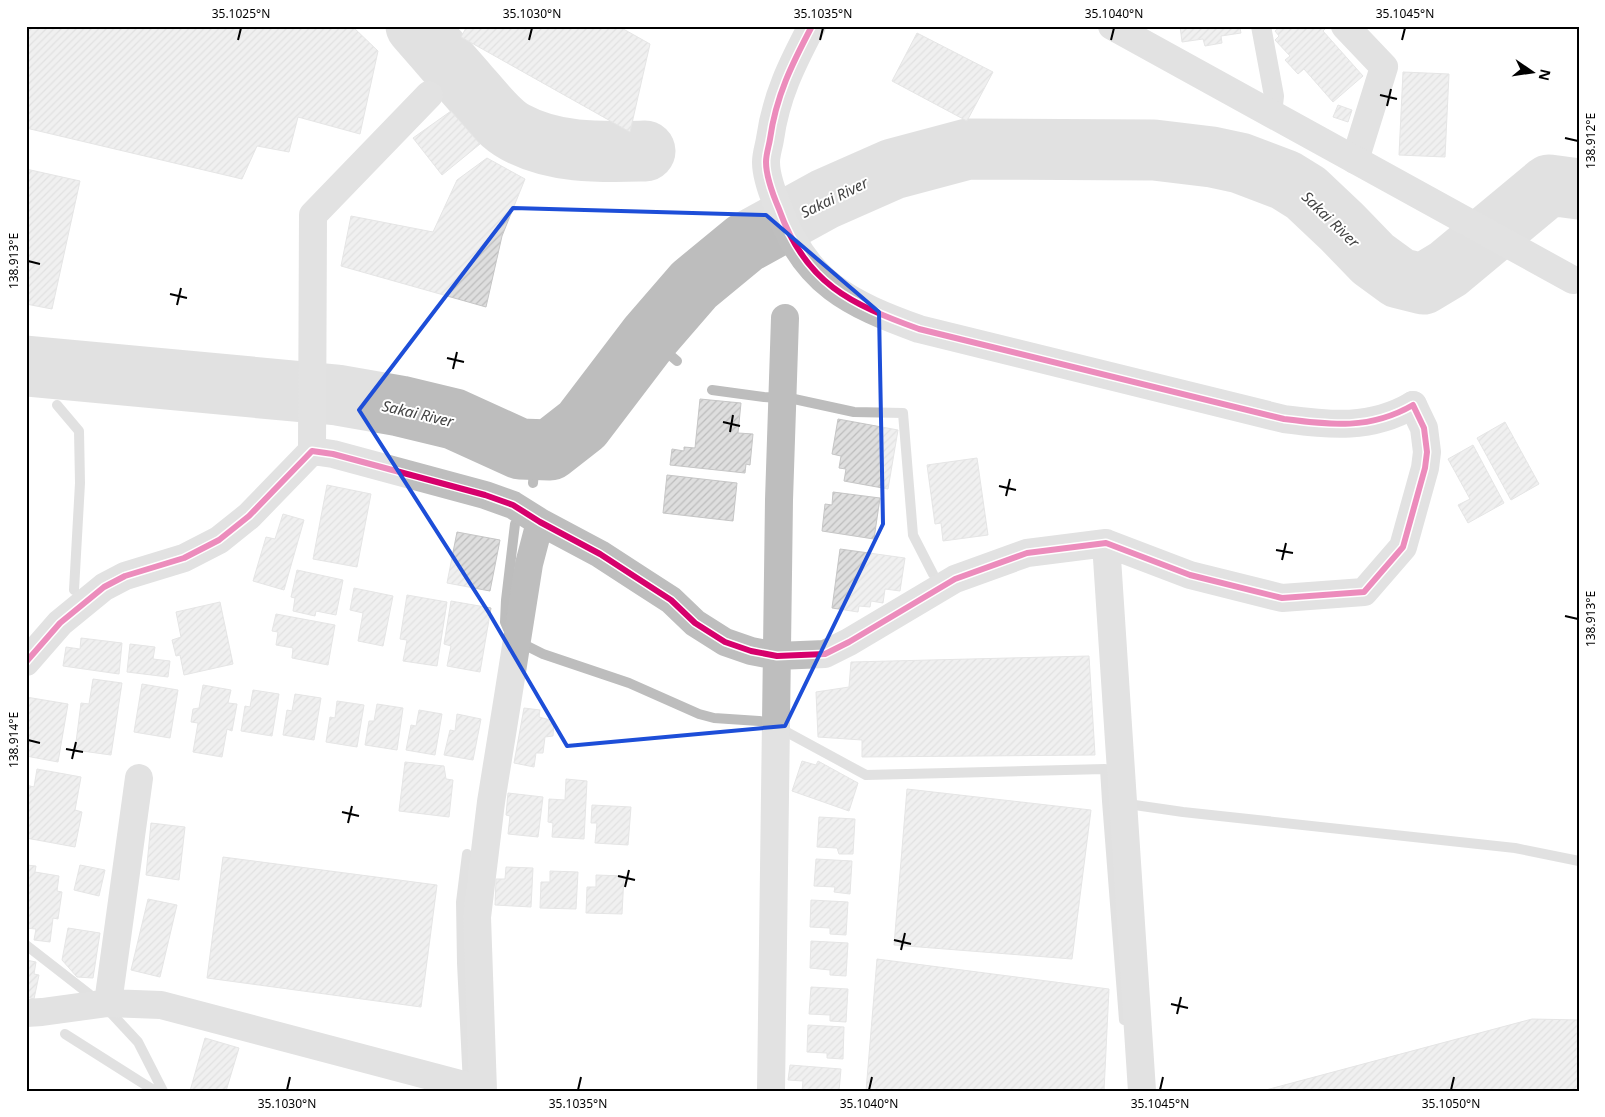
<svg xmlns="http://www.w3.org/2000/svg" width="1605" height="1117" viewBox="0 0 1605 1117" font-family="'Noto Sans',sans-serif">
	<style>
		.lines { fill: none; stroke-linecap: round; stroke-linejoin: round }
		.stream { stroke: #bdbdbd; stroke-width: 10 }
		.river { stroke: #bdbdbd; stroke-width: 61 }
		.building { fill: url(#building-hatch); stroke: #c6c6c6 }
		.service { stroke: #bebebe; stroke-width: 20 }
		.minor { stroke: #bebebe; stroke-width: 28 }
		.tertiary { stroke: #bebebe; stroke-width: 28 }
		.cycleway-casing { stroke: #fff; stroke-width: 9 }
		.cycleway { stroke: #d6006c; stroke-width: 6 }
		.marked { fill: none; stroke: #1d4ed8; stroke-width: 4; stroke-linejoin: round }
		.ticks { fill: none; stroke: #000; stroke-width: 2 }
		.labels { text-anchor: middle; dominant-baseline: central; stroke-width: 4; stroke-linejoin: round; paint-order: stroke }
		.water-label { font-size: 15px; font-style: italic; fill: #424242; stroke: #fff }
		.neatline { fill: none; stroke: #000; stroke-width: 2 }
		.ticks-label { font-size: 12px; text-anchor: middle; fill: #000 }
	</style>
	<defs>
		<pattern id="building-hatch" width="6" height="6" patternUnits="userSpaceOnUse" patternTransform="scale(1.25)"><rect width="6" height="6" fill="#dedede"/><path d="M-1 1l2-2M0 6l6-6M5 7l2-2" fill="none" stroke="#bdbdbd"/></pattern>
	</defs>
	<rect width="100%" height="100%" fill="#fff"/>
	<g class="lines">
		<path class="stream" d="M 649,337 L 677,361
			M 712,390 L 764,397 L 794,399 L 854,412 L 903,413 L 913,535 L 933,574
			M 57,405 L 79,431 L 80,483 L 74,590
			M 533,483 L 536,450
			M 515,524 L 506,600 L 505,622 L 508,629 L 527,646 L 543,654 L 629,683 L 699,714 L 714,718 L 759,721 L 770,723 L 866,775 L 1105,769 L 1107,801 L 1183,812 L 1515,848 L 1579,861
			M 1107,801 L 1124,1020
			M 467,854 L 461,902 L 462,963 L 468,1085
			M 26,945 L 89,994 L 112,1014 L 138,1042 L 163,1091
			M 65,1034 L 155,1091"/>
		<path class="river" d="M 416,26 C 434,47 453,68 471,89 C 484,103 498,123 515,132 C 555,154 601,152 645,151
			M 26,366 L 337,395 L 400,406 L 454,419 L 520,449 L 550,450 L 582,425 L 649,337 L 694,285 L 745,243 L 825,199 L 893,169 L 968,149 L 1154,150 L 1212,157 L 1240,163 L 1285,180 L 1306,193 L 1342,227 L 1373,259 L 1399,278 L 1423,284 L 1448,269 L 1549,185 L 1579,189"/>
	</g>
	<path class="building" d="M 26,26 L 352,26 L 378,51 L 360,134 L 298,117 L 289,152 L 257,146 L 242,179 L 26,128 Z
		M 467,26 L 618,26 L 650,44 L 630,132 L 461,37 Z
		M 1180,26 L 1247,26 L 1240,28 L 1241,33 L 1221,36 L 1222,43 L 1205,46 L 1203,39 L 1182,42 Z
		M 1281,26 L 1325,26 L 1326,28 L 1323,31 L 1363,76 L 1333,102 L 1304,69 L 1298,74 L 1285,60 L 1290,56 L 1275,40 L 1279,36 L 1275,31 Z
		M 917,33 L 993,72 L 967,121 L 892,81 Z
		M 1403,72 L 1449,74 L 1445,157 L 1399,155 Z
		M 1338,105 L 1352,110 L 1348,122 L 1333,117 Z
		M 451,111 L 480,144 L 442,175 L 413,138 Z
		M 487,158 L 525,179 L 502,236 L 486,307 L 341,266 L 351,216 L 433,232 L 457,180 Z
		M 26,169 L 80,181 L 52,309 L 26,304 Z
		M 700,399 L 741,403 L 738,433 L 753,434 L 750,465 L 746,464 L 745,473 L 670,465 L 672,449 L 684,451 L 684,447 L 695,448 Z
		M 838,419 L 898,430 L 888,489 L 844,481 L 846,469 L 839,468 L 841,456 L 832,454 Z
		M 1505,422 L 1539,484 L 1511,500 L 1477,438 Z
		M 1473,445 L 1504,503 L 1468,523 L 1458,505 L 1470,499 L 1448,459 Z
		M 977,458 L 988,535 L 943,541 L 941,523 L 935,524 L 927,465 Z
		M 667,475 L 737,483 L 733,521 L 663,513 Z
		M 327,485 L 371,494 L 357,567 L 313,559 Z
		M 833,492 L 880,498 L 874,539 L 822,531 L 825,504 L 832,505 Z
		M 283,514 L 304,520 L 284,590 L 253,581 L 266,537 L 275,539 Z
		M 457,532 L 500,540 L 490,591 L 447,583 Z
		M 840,549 L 905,558 L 900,591 L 885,589 L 883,603 L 871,601 L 870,607 L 859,606 L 858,612 L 832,608 Z
		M 297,570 L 343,580 L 336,615 L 316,611 L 315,616 L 293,611 L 295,598 L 291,597 Z
		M 354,588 L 393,596 L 383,646 L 358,641 L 363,613 L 350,610 Z
		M 407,595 L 447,602 L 437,666 L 403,661 L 407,640 L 400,639 Z
		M 451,601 L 491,608 L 480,672 L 447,666 L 451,646 L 444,644 Z
		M 220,602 L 233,664 L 184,675 L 180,655 L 176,656 L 172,640 L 181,637 L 176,612 Z
		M 276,614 L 335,625 L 328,665 L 292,658 L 293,648 L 276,645 L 278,632 L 272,631 Z
		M 81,638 L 122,643 L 119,674 L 63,666 L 66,647 L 80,649 Z
		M 130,644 L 155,647 L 153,659 L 170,661 L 168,677 L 127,672 Z
		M 1089,656 L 1095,755 L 862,757 L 862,740 L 818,737 L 816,692 L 849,687 L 851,662 Z
		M 93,679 L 122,683 L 111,755 L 75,750 L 81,703 L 89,704 Z
		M 142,684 L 178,690 L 170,738 L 134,732 Z
		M 203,685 L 231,690 L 228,703 L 237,704 L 232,731 L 227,729 L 222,757 L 193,752 L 198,723 L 191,722 L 193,709 L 199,708 Z
		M 253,690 L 279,694 L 272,736 L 241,731 L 245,706 L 250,707 Z
		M 295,694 L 321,698 L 314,740 L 283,735 L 287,710 L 292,711 Z
		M 26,697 L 68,704 L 58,762 L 26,756 Z
		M 337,701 L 364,705 L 357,747 L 326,742 L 330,717 L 335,718 Z
		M 377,704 L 403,708 L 397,750 L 365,745 L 369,721 L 374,721 Z
		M 524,708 L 540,710 L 539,717 L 554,721 L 553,736 L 545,737 L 543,753 L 536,753 L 534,767 L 514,763 Z
		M 419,710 L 442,714 L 435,755 L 406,750 L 411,725 L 416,726 Z
		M 457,714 L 481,719 L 473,760 L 444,755 L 450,730 L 455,731 Z
		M 802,761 L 816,765 L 818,761 L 858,783 L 849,811 L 792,791 Z
		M 405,762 L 444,766 L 446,779 L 453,780 L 449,817 L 399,811 Z
		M 37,769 L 81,777 L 75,810 L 82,812 L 75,847 L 26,838 L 26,785 L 34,787 Z
		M 566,779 L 587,781 L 584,839 L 552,837 L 553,823 L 548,822 L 549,799 L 565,800 Z
		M 907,789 L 1091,810 L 1072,959 L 894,945 Z
		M 508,793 L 543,797 L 538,837 L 508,834 L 510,816 L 506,815 Z
		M 592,805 L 631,807 L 628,845 L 595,843 L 597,823 L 591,823 Z
		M 819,817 L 855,819 L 853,854 L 839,854 L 837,848 L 817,847 Z
		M 151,823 L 185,827 L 179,880 L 146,875 Z
		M 223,857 L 437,885 L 421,1007 L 207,978 Z
		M 816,859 L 852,861 L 850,894 L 834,892 L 835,887 L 814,886 Z
		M 26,865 L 36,866 L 35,872 L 59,876 L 57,891 L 62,892 L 58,919 L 53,918 L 50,942 L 34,940 L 36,929 L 26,928 Z
		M 80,865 L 105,870 L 99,896 L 74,890 Z
		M 506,867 L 533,868 L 531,907 L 495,905 L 496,879 L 505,879 Z
		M 550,871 L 578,872 L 576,909 L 540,908 L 541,882 L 550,882 Z
		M 596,875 L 624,876 L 622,914 L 586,913 L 587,887 L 596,887 Z
		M 148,899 L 177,905 L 160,977 L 131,970 Z
		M 811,900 L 848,902 L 846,935 L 830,934 L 830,928 L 810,927 Z
		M 68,928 L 100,933 L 93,978 L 77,977 L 62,960 Z
		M 811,941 L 848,943 L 846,976 L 830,975 L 830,970 L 810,968 Z
		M 877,959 L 1109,989 L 1104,1091 L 866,1091 Z
		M 26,960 L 36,962 L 34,974 L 39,975 L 34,999 L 26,997 Z
		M 811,987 L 848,989 L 846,1022 L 830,1021 L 830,1015 L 809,1014 Z
		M 1532,1019 L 1579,1020 L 1579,1091 L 1262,1091 Z
		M 808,1025 L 844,1027 L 843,1059 L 827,1058 L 827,1053 L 807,1052 Z
		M 205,1038 L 239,1048 L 226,1091 L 190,1091 Z
		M 790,1065 L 841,1069 L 839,1091 L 802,1091 L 803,1081 L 788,1080 Z"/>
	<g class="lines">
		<path class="service" d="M 1261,26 L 1274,96 L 1272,114"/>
		<path class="minor" d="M 1345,26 L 1384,67 L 1355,160
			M 312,451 L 313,215 L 429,95
			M 1106,543 L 1142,1091
			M 26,662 L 60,623 L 104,587 L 125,576 L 184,558 L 219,540 L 249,516 L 312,451 L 333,454 L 485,495 L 513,505 L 540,522 L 600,554 L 640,580 L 671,600 L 695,623 L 725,642 L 751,651 L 777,656 L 825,654 L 849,642 L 955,579 L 1027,553 L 1106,543 L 1190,575 L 1282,598 L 1364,592 L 1403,547 L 1425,468 L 1427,452 L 1424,428 L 1413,405
			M 108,1003 L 139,778
			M 26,1013 L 42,1012 L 108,1003 L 161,1005 L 483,1090
			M 483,1091 L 477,917 L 491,802 L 507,703 L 529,564 L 540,522
			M 771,1091 L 779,500 L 785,318"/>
		<path class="tertiary" d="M 812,26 C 792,64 776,96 770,139 C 769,146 766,154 766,162 C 766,177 773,195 779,209 C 805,283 850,304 919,329 L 1284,419 C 1331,425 1370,430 1413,405
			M 1112,26 L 1573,280"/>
		<defs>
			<path id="cycleway" d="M 26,662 L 60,623 L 104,587 L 125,576 L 184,558 L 219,540 L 249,516 L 312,451 L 333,454 L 485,495 L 513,505 L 540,522 L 600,554 L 640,580 L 671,600 L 695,623 L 725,642 L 751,651 L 777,656 L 825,654 L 849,642 L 955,579 L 1027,553 L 1106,543 L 1190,575 L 1282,598 L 1364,592 L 1403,547 L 1425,468 L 1427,452 L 1424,428 L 1413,405 C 1370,430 1331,425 1284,419 L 919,329 C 850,304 805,283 779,209 C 773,195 766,177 766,162 C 766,154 769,146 770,139 C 776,96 792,64 812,26"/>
		</defs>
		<use href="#cycleway" class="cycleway-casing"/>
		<use href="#cycleway" class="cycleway"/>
	</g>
	<path d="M0 0H1605V1117H0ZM 513,208 L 766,215 L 879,312 L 883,524 L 785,726 L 567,746 L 489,613 L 359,410 Z" fill="#fff" fill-opacity=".55" fill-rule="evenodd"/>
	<path class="marked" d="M 513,208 L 766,215 L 879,312 L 883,524 L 785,726 L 567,746 L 489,613 L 359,410 Z"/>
	<path class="ticks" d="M 238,40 L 241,28M 529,40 L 532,28M 820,40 L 823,28M 1111,40 L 1114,28M 1402,40 L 1405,28M 1380,95 L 1397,99M 1387,106 L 1391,89M 1565,138 L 1578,141M 28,261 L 40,264M 170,294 L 187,298M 177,305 L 181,288M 447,358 L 464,362M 453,369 L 457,352M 723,422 L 740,426M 730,432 L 733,415M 999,486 L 1016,490M 1006,496 L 1010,479M 1276,550 L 1293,553M 1282,560 L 1286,543M 1565,616 L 1578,619M 28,740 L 40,743M 66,749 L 83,752M 72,759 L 76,742M 342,812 L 359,816M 348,823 L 352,806M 618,876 L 635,880M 625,887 L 629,870M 894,940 L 911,944M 901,950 L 905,933M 1171,1004 L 1188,1008M 1177,1014 L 1181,997M 287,1090 L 290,1077M 578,1090 L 581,1077M 869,1090 L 872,1077M 1160,1090 L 1163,1077M 1451,1090 L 1454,1077"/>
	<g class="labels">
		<g class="water-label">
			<text transform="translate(834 197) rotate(-26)">Sakai River</text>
			<text transform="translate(1331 219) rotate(44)">Sakai River</text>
			<text transform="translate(418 413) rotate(13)">Sakai River</text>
		</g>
	</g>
	<rect width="1605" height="1117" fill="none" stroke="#ffffff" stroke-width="55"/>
	<g transform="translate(1532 72) rotate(103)" stroke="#ffffff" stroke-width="4" paint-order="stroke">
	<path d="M0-4L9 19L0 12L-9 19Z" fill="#000000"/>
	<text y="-8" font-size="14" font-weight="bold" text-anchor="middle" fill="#000000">N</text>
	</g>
	<rect x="28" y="28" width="1550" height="1062" class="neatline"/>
	<g class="ticks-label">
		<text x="241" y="18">35.1025°N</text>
		<text x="532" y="18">35.1030°N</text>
		<text x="823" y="18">35.1035°N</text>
		<text x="1114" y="18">35.1040°N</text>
		<text x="1405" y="18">35.1045°N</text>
		<text transform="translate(1591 141) rotate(-90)" y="4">138.912°E</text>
		<text transform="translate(14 261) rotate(-90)" y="4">138.913°E</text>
		<text transform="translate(1591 619) rotate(-90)" y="4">138.913°E</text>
		<text transform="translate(14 740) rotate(-90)" y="4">138.914°E</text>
		<text x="287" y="1108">35.1030°N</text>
		<text x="578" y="1108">35.1035°N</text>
		<text x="869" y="1108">35.1040°N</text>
		<text x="1160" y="1108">35.1045°N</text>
		<text x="1451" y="1108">35.1050°N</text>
	</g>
</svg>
